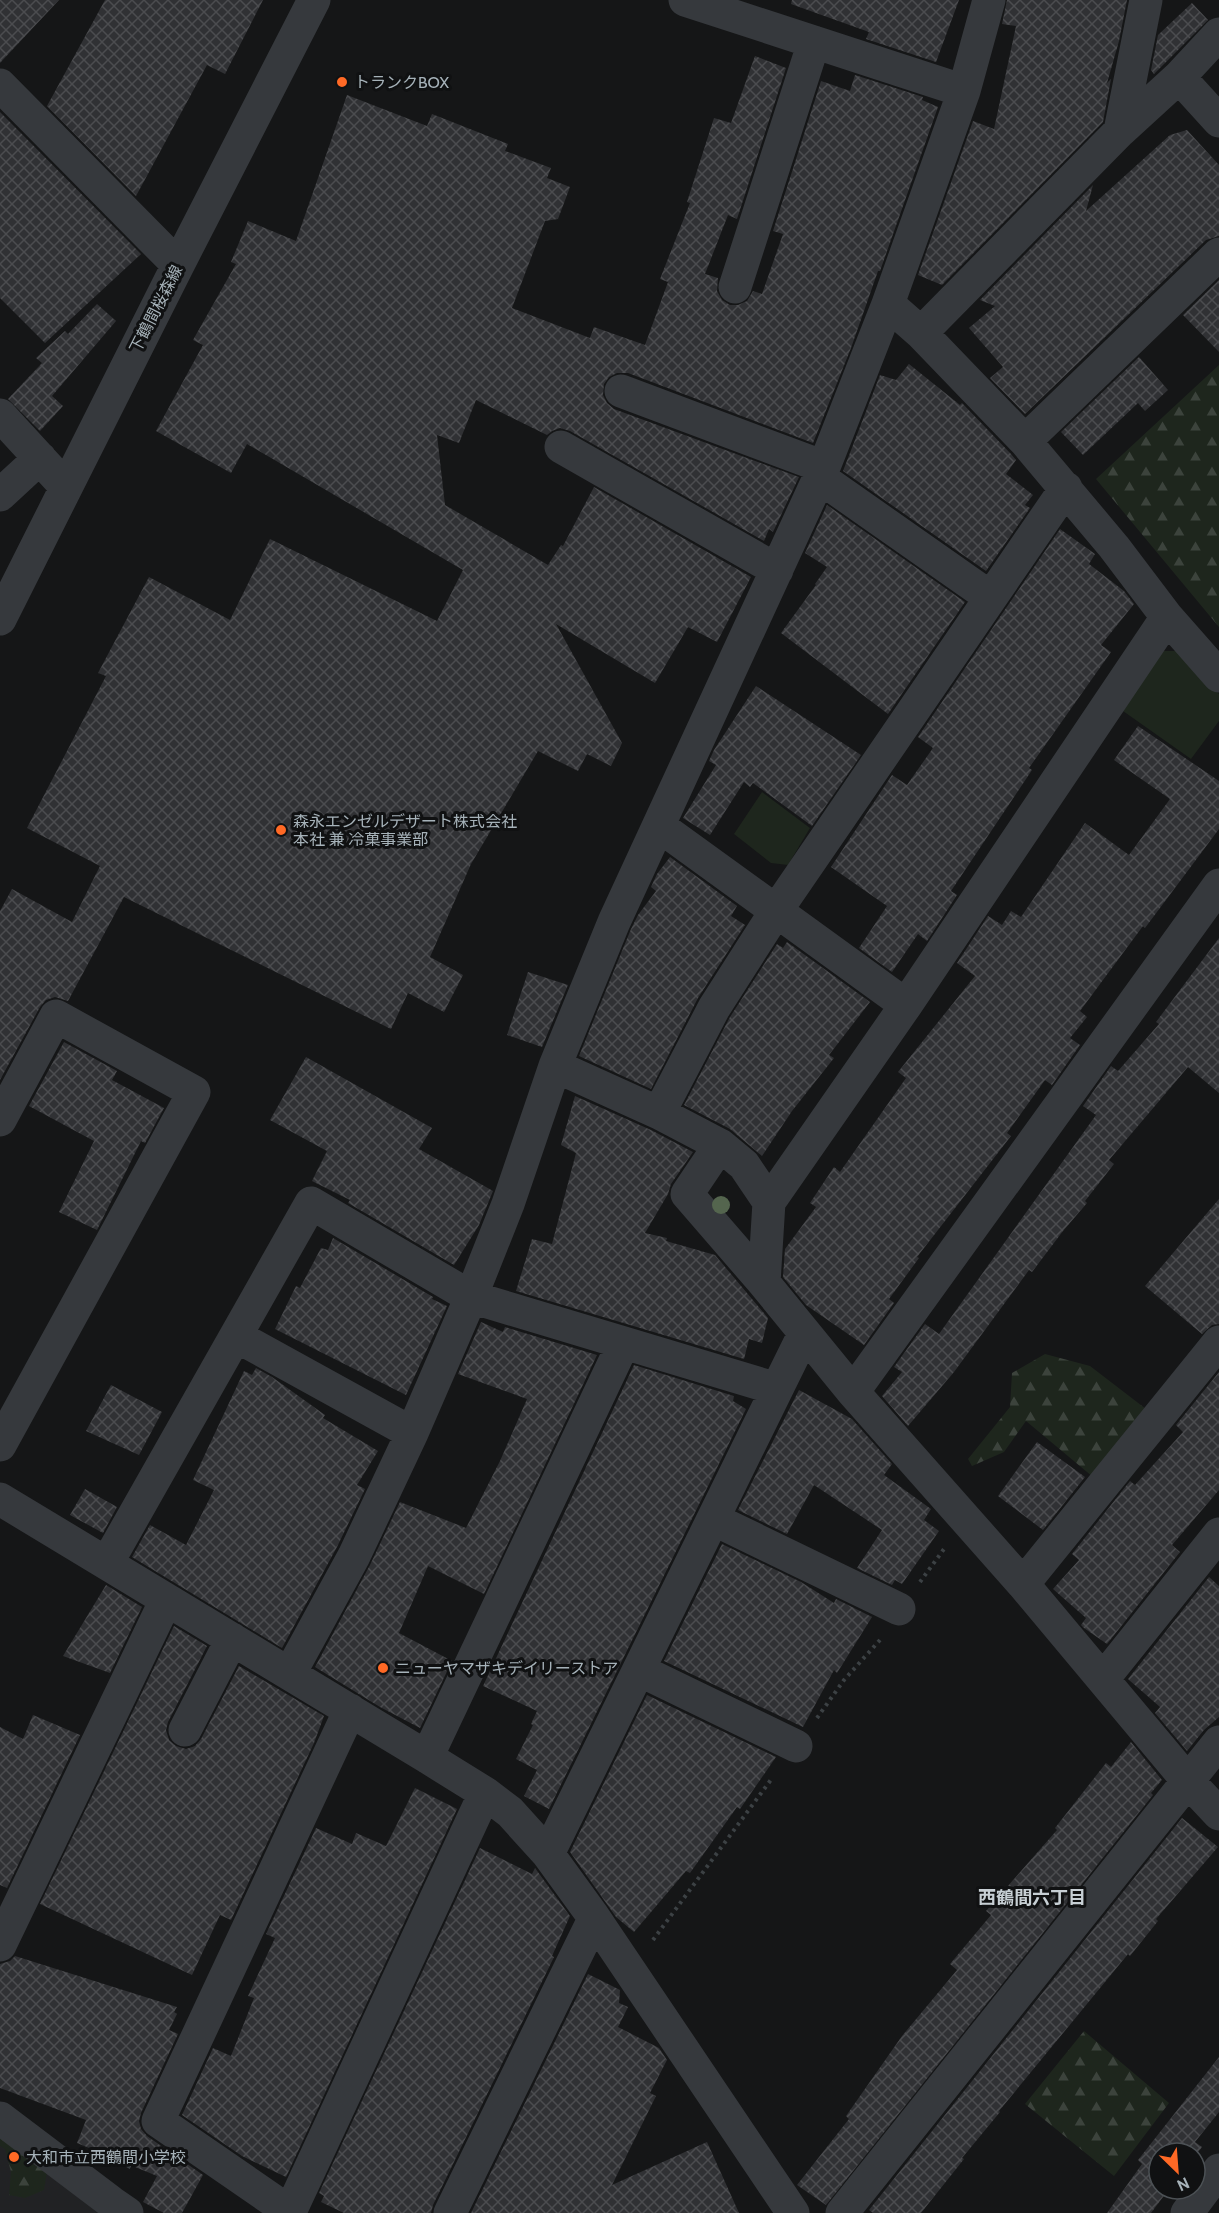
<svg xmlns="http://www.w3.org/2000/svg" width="1219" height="2213" viewBox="0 0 1219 2213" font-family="Cabin,'Noto Sans JP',sans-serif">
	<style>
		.built { fill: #212224 }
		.green { fill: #1e261d }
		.forest { fill: url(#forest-firs) }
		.building { fill: url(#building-cross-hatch) }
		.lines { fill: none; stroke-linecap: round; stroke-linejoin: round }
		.path { stroke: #3c4144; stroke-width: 4; stroke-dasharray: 3 4.5; stroke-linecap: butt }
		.minor { stroke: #36393d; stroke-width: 33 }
		.tree { fill: #54654e }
		.poi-dot { fill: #ff6925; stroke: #101112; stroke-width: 2 }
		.labels { text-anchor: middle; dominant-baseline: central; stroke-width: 6; stroke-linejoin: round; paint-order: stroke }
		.poi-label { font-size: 16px; fill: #a6b2b9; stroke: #101112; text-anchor: start }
		.street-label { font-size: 16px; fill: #a6b2b9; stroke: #101112 }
		.neighbourhood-label { font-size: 18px; font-weight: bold; fill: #c7cfd4; stroke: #101112 }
	</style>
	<defs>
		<pattern id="forest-firs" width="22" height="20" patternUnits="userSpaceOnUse" patternTransform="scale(1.5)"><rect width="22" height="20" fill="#1e261d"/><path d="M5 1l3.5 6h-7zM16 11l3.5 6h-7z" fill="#3c433c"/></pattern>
		<pattern id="building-cross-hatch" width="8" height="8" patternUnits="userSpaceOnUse" patternTransform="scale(1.5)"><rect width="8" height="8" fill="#303134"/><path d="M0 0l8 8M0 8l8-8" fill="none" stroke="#4b4c4f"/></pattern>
	</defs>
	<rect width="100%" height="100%" fill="#151617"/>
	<path class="built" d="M 0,2134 L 102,2213 L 0,2213 Z"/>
	<path class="green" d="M 1160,651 L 1179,651 L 1219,694 L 1219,721 L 1191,759 L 1123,711 Z
		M 762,792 L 810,828 L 788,865 L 771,863 L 734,834 Z"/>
	<path class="forest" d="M 1219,365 L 1219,627 L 1096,479 Z
		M 1045,1354 L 1090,1366 L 1146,1409 L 1093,1477 L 1026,1421 L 1004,1452 L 972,1466 L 968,1459 L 1010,1407 L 1012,1373 Z
		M 1084,2031 L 1169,2103 L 1114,2176 L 1025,2104 Z
		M 0,2135 L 47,2172 L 44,2190 L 25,2198 L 9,2195 L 11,2172 L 5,2149 L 0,2146 Z"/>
	<path class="building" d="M 0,0 L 59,0 L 0,63 Z
		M 105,0 L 263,0 L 225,74 L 207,65 L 136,196 L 47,106 Z
		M 792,0 L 959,0 L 936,62 L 866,39 L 869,32 L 791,4 Z
		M 1007,0 L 1127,0 L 1119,41 L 1107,83 L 1111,79 L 1103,122 L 942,285 L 918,275 L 973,121 L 994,129 L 1016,26 L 1002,24 Z
		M 1192,3 L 1208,20 L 1154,74 L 1151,70 L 1158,35 Z
		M 755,56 L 786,68 L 737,219 L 728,215 L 705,274 L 718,278 L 717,291 L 722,300 L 730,305 L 738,305 L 747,301 L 753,291 L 762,294 L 783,234 L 773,231 L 821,81 L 850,91 L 855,75 L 923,97 L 922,100 L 938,107 L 880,271 L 878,271 L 851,348 L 813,443 L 628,373 L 617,373 L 609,377 L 604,384 L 603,395 L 607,403 L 614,409 L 799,477 L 773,532 L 769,529 L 764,541 L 570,431 L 560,428 L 552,431 L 547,435 L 476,400 L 459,443 L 437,435 L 445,505 L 548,565 L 561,545 L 563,546 L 594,487 L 751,577 L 717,642 L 688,627 L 655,683 L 556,624 L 622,743 L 611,766 L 587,754 L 578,771 L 538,751 L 471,864 L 430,957 L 463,975 L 444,1012 L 408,993 L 391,1029 L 124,897 L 68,1001 L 55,997 L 46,1000 L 40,1007 L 0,1080 L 0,911 L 12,889 L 72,922 L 100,866 L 27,828 L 106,676 L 98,673 L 149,577 L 230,620 L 270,539 L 437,621 L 463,570 L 247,444 L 231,473 L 156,431 L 203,345 L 193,340 L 236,264 L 231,262 L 248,221 L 296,241 L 347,95 L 427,126 L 432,114 L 508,144 L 505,151 L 551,168 L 547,178 L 570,187 L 558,219 L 545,221 L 512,308 L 590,338 L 594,327 L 645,345 L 668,282 L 660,279 L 690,203 L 687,202 L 714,118 L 731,123 Z
		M 0,112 L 141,254 L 45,343 L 0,298 Z
		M 1187,130 L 1219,165 L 1219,236 L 1206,240 L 1025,414 L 990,378 L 1003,367 L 969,328 L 995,306 L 980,300 L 1093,185 L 1086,211 L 1170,135 Z
		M 1219,280 L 1219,352 L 1183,315 Z
		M 97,304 L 116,321 L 52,396 L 63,406 L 40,431 L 8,399 L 42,363 L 36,358 L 65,331 L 68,334 Z
		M 1139,357 L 1168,390 L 1145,411 L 1138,403 L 1083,455 L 1061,432 Z
		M 909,364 L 960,405 L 962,403 L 1011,454 L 1016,460 L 1006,474 L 1033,495 L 1025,505 L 1030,508 L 986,571 L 843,471 L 880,375 L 896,380 Z
		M 827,505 L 965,602 L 888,714 L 781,633 L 816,585 L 815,584 L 827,567 L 805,553 Z
		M 1060,529 L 1095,554 L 1089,564 L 1124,591 L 1134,604 L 1101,645 L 1111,652 L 1029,768 L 1032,770 L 951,891 L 957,895 L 927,941 L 918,934 L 892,972 L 859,948 L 887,906 L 831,867 L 892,775 L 907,785 L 933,748 L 918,737 Z
		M 756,686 L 861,755 L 812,826 L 753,783 L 750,787 L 744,782 L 710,835 L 683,818 L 716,765 L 709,761 L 714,750 Z
		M 1138,726 L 1219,781 L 1219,829 L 1145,928 L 1143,926 L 1080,1011 L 1087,1017 L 1070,1038 L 1080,1045 L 1052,1085 L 1045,1080 L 1007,1133 L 1011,1136 L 917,1257 L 919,1258 L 889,1299 L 894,1303 L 864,1345 L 806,1305 L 783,1277 L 785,1249 L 816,1207 L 810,1203 L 834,1167 L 840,1172 L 906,1078 L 898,1072 L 975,976 L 957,963 L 988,916 L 1002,925 L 1011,911 L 1021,917 L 1085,823 L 1129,855 L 1170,799 L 1114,760 Z
		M 670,857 L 737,906 L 731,916 L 745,925 L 698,998 L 651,1089 L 579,1056 L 631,929 L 638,915 L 656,891 L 651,887 L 657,874 Z
		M 1219,938 L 1219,1093 L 1188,1067 L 1109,1160 L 1114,1164 L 1085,1201 L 1087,1203 L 1063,1231 L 1032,1272 L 1029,1270 L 954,1372 L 908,1426 L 882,1396 L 902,1372 L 894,1367 L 925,1324 L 939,1334 L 1096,1115 L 1083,1106 L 1111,1066 L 1118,1071 L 1159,1024 L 1156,1022 Z
		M 787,942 L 870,1002 L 829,1055 L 834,1058 L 792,1111 L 762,1156 L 730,1129 L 684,1105 L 730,1017 L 777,944 L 783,948 Z
		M 528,972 L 568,985 L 542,1047 L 507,1035 Z
		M 64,1042 L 117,1071 L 112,1080 L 164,1108 L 145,1143 L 141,1141 L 97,1230 L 59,1212 L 94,1141 L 29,1106 Z
		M 306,1057 L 432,1128 L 419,1149 L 493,1191 L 479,1225 L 454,1265 L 348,1203 L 350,1200 L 312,1181 L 327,1151 L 270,1120 Z
		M 575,1096 L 651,1130 L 693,1152 L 671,1184 L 668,1194 L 645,1233 L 667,1238 L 666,1241 L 715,1255 L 768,1318 L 762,1343 L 749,1339 L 744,1359 L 516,1291 L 532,1239 L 552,1244 L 576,1153 L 561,1145 Z
		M 1219,1199 L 1219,1324 L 1212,1325 L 1202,1334 L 1145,1286 Z
		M 333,1238 L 433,1297 L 432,1299 L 447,1306 L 406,1395 L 275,1329 L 296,1286 L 300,1288 L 321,1248 L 328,1250 Z
		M 481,1322 L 503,1332 L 505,1327 L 597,1355 L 484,1594 L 428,1566 L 399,1633 L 452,1661 L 420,1728 L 380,1707 L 315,1667 L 370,1565 L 400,1502 L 466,1528 L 500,1461 L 527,1399 L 458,1374 Z
		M 634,1365 L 734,1396 L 733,1401 L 746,1409 L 549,1809 L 524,1796 L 537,1770 L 516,1759 L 533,1725 L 531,1724 L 537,1711 L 483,1686 Z
		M 256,1368 L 272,1377 L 325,1415 L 323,1418 L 378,1451 L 357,1485 L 365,1489 L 337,1547 L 282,1648 L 132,1557 L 150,1525 L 186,1545 L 214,1490 L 193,1480 L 244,1371 L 252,1375 Z
		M 1219,1372 L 1219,1490 L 1172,1545 L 1180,1552 L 1107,1644 L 1084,1628 L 1081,1625 L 1086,1618 L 1053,1589 L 1079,1560 L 1072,1554 L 1130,1481 L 1135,1485 L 1183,1432 L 1176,1425 Z
		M 111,1385 L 162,1412 L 139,1455 L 86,1431 Z
		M 799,1390 L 852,1419 L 892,1464 L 884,1475 L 931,1509 L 924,1520 L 939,1531 L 902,1584 L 895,1580 L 892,1585 L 857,1568 L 882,1530 L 814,1485 L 787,1534 L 738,1510 Z
		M 1037,1442 L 1085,1477 L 1043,1530 L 998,1496 Z
		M 85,1489 L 117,1507 L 103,1533 L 70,1515 Z
		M 722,1544 L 801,1582 L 834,1603 L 836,1599 L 872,1617 L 837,1673 L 834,1670 L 803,1727 L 664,1661 Z
		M 1209,1577 L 1219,1586 L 1219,1717 L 1204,1730 L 1187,1751 L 1155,1713 L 1160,1707 L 1128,1679 Z
		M 106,1585 L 142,1607 L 110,1673 L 63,1656 Z
		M 174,1626 L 207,1646 L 168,1722 L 166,1730 L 169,1740 L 176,1746 L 186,1749 L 195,1746 L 201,1739 L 239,1666 L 324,1716 L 314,1743 L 231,1920 L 220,1915 L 192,1975 L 40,1904 Z
		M 647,1695 L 776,1757 L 740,1809 L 737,1807 L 690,1873 L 686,1871 L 634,1932 L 616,1917 L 570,1852 Z
		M 33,1715 L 80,1735 L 7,1888 L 0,1885 L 0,1727 L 23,1739 Z
		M 1131,1742 L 1162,1780 L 1151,1793 L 1153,1795 L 826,2205 L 797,2185 L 849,2119 L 846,2116 L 902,2036 L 957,1970 L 950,1964 L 991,1915 L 986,1911 L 1057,1830 L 1055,1828 L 1106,1763 L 1111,1767 Z
		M 415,1788 L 457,1809 L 286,2177 L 242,2156 L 182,2115 L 213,2048 L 231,2056 L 254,1998 L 248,1996 L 275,1938 L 266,1934 L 316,1828 L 352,1844 L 356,1833 L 386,1846 Z
		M 1182,1818 L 1218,1847 L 1156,1919 L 1158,1921 L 1130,1956 L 1128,1954 L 999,2111 L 1000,2112 L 962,2158 L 964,2159 L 921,2213 L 873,2213 L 869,2210 Z
		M 480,1848 L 532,1874 L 535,1868 L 570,1916 L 552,1956 L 554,1957 L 433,2205 L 431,2213 L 344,2213 L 321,2202 L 324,2196 L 319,2193 Z
		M 15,1956 L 177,2007 L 174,2012 L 177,2014 L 169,2030 L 178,2034 L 141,2113 L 139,2121 L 141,2129 L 147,2136 L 203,2175 L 182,2213 L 164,2213 L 143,2202 L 157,2176 L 77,2143 L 86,2120 L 0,2088 L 0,1964 L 10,1961 Z
		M 588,1974 L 620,1990 L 619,2003 L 628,2007 L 618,2027 L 659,2048 L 667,2060 L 650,2093 L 656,2096 L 612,2185 L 707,2142 L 739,2213 L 471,2213 Z
		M 1219,2057 L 1219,2112 L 1195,2142 L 1202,2147 L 1195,2156 L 1195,2153 L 1159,2153 L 1159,2189 L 1169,2189 L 1151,2213 L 1107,2213 L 1142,2164 L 1138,2160 Z"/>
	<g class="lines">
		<path class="path" d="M 920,1582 L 944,1549
			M 817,1718 L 844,1680 L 880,1640
			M 653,1940 L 773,1777
			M 128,2168 L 137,2151"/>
		<path class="minor" d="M 685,0 L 964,91
			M 1179,77 L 1219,121
			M 0,85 L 178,265
			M 1120,131 L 1146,0
			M 735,287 L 814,42
			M 888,304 L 921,333 L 1025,441 L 1114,547 L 1167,617 L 1219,676
			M 921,333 L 1120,131 L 1179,77 L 1219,34
			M 621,391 L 824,467
			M 0,415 L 66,487
			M 1025,441 L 1219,254
			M 561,447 L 777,570
			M 819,477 L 990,597
			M 0,495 L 40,458
			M 0,619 L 178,265 L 314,0
			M 659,826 L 906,1005
			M 555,1066 L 659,1113
			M 0,1120 L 56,1016 L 194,1092 L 0,1445
			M 720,1145 L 687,1194 L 764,1283 L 853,1392 L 1023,1584 L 1187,1780 L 1219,1814
			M 769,1202 L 744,1165 L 720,1145 L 659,1113 L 714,1008 L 776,911 L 1066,488
			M 764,1283 L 769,1202 L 906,1005 L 1167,617
			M 236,1336 L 412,1433
			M 853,1392 L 1219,885
			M 0,1499 L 427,1757 L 485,1793 L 510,1812 L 548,1854 L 593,1916 L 793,2213
			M 713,1519 L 899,1609
			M 107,1563 L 311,1203 L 471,1297 L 777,1389
			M 1023,1584 L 1219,1342
			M 639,1670 L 796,1746
			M 290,1673 L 354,1556 L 412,1433 L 471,1297 L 508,1204 L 555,1066 L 614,922 L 824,467 L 888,304 L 964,91 L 989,0
			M 1103,1679 L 1219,1534
			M 350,1710 L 158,2121 L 290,2212 L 485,1793
			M 185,1730 L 232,1639
			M 427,1757 L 623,1344
			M 548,1854 L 804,1334
			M 0,1945 L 166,1600
			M 0,2118 L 111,2202 L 127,2213
			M 450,2213 L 594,1919
			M 842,2213 L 1219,1742
			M 1187,2213 L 1219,2170"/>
	</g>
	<circle class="tree" cx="721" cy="1205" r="9"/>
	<g class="poi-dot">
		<circle cx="342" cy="82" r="6"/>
		<circle cx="281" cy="830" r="6"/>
		<circle cx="383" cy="1668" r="6"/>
		<circle cx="14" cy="2157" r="6"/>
	</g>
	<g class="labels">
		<g class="poi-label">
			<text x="354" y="82">トランクBOX</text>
			<text x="293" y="821">森永エンゼルデザート株式会社<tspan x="293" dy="18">本社 兼 冷菓事業部</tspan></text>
			<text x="395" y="1668">ニューヤマザキデイリーストア</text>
			<text x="26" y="2157">大和市立西鶴間小学校</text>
		</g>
		<g class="street-label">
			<text transform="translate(156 309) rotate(-63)">下鶴間桜森線</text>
		</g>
		<g class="neighbourhood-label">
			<text x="1032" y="1898">西鶴間六丁目</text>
		</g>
	</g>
	<g transform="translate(1177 2171) rotate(155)"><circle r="28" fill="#101112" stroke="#4c5155" stroke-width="1.5"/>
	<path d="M0-4.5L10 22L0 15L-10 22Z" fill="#ff6925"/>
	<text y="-9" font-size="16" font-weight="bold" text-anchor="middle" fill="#a6b2b9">N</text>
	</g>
</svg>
